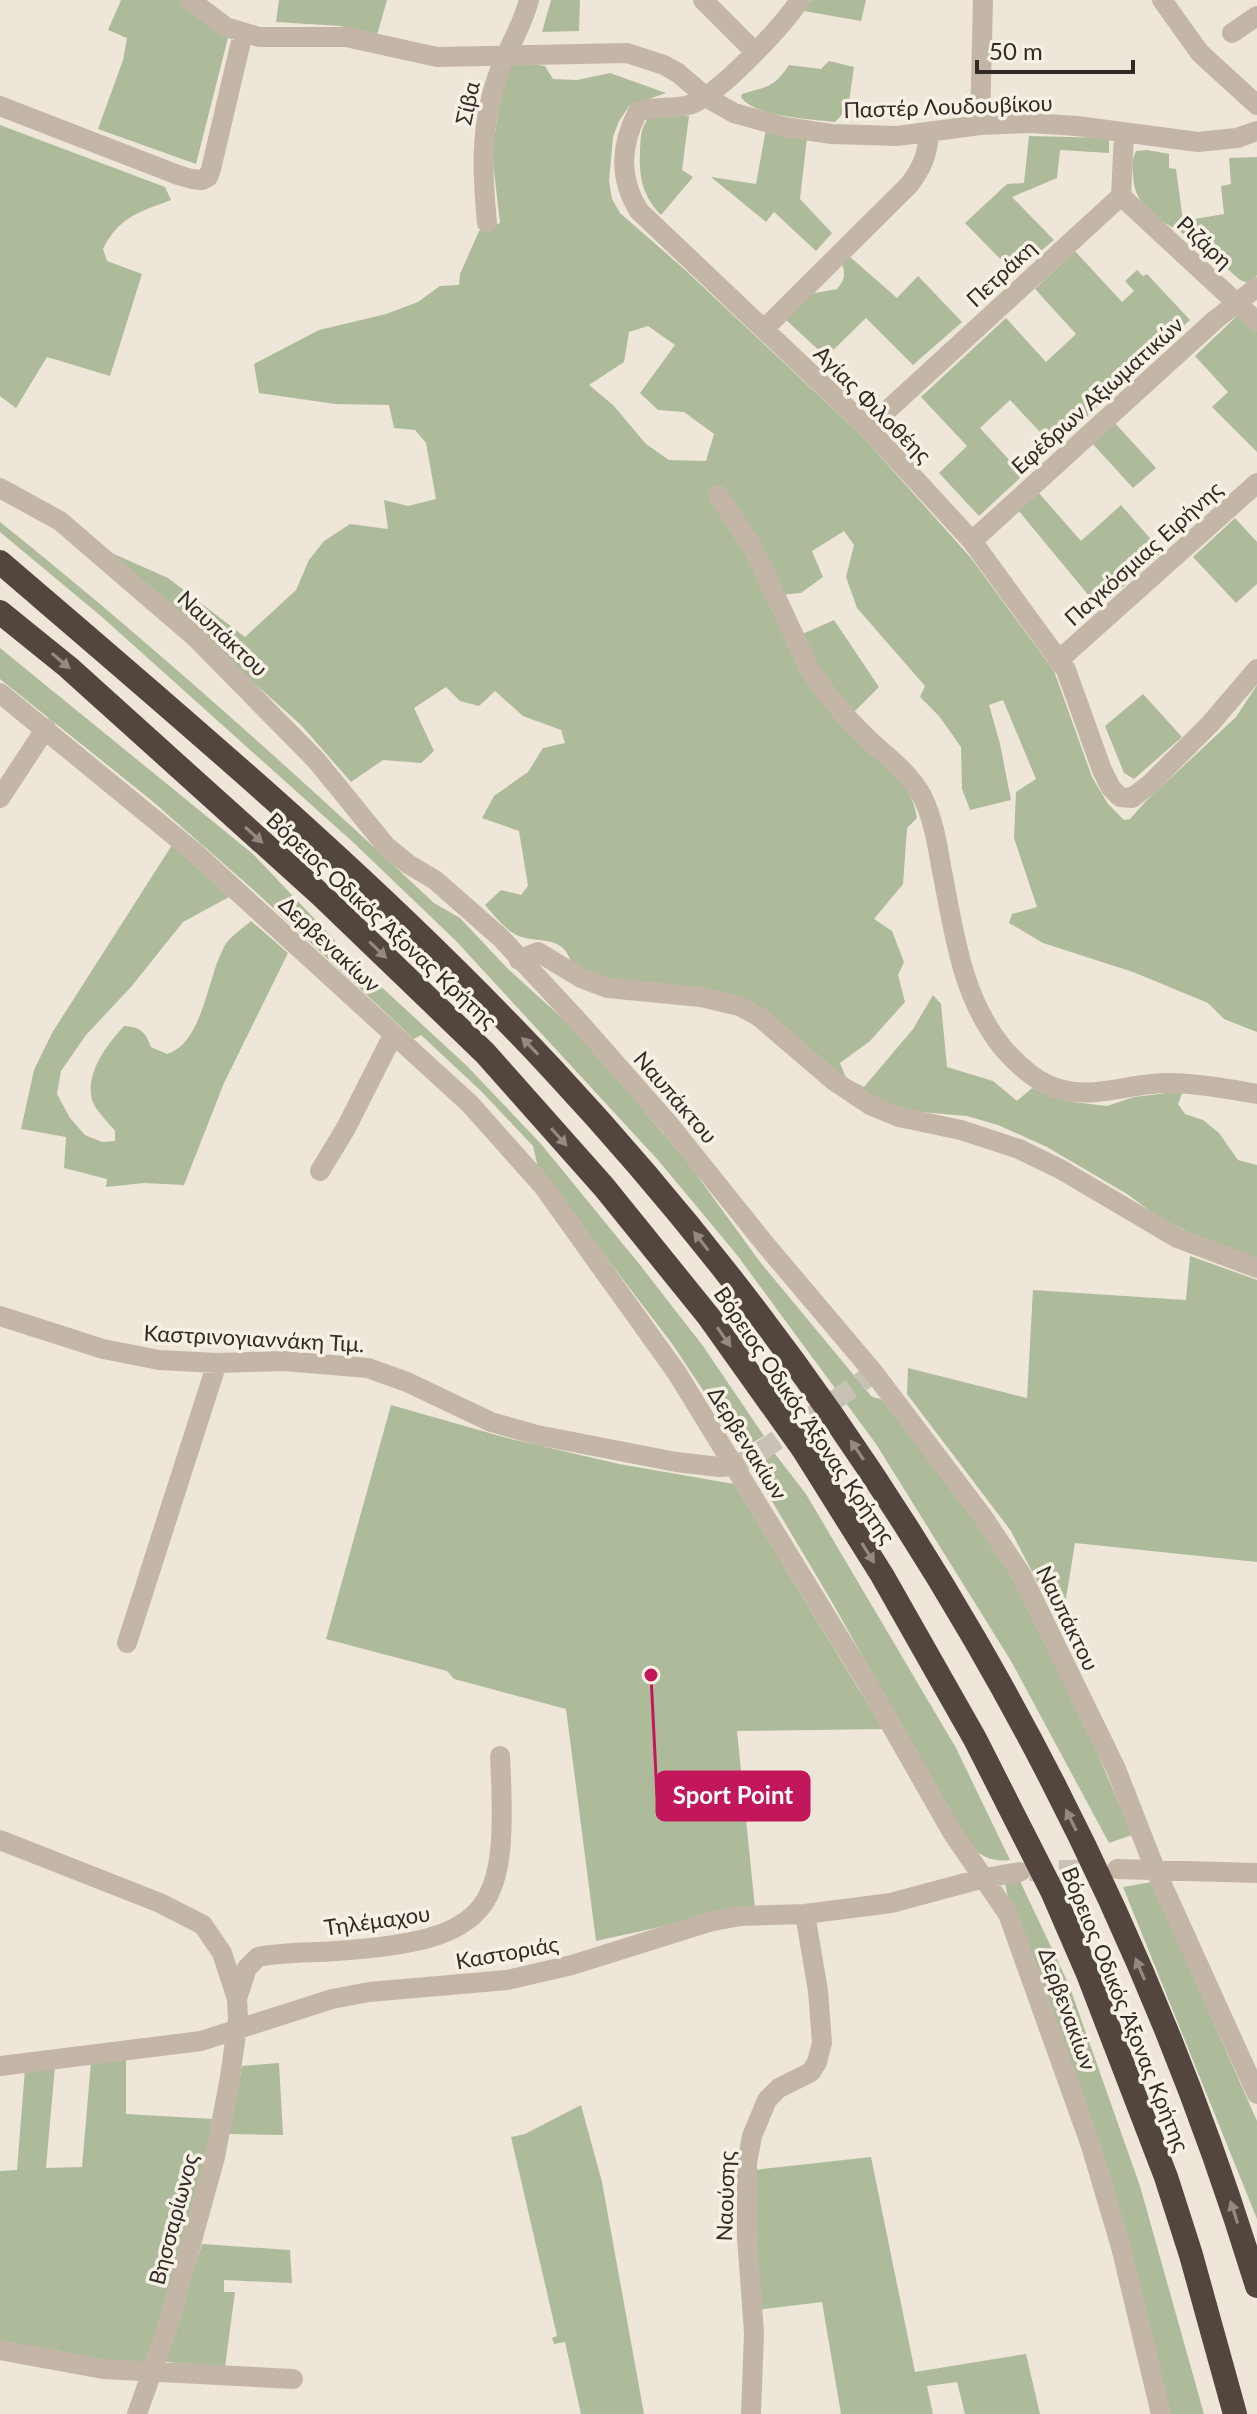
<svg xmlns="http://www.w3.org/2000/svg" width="1257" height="2414" viewBox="0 0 1257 2414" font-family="Lato,sans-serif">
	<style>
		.green { fill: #aebb9b; fill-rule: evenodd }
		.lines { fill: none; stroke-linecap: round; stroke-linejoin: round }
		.minor-tunnel { stroke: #c8c1b5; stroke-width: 20; stroke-dasharray: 20 10; stroke-linecap: butt }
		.minor { stroke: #c4b6a7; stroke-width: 20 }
		.highway { stroke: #52463e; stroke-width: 24 }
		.oneway { fill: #948a81 }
		.labels { text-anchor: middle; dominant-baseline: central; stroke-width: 7; stroke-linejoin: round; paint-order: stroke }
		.street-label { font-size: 22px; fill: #322b26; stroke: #f6f0e5 }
		.leader { fill: none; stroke: #c2185b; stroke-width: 3 }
		.callout-dot { fill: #c2185b; stroke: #f6f0e5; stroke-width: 3 }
		.callout { fill: #c2185b; stroke: #c2185b; stroke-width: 3 }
		.callout-label { font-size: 24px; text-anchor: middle; font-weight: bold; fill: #fff }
	</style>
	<rect width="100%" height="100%" fill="#eee6d9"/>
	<path class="green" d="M 121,0 L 180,0 L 201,19 L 229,34 L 196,164 L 98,129 L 123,60 L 127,38 L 108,30 Z
		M 279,0 L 387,0 L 377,35 L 340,26 L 276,22 Z
		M 551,0 L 580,0 L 579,31 L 542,32 Z
		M 811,0 L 866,0 L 861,21 L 804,11 Z
		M 829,61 L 854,67 L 848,108 L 835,122 C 811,119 754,117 741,97 L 742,94 C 767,86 773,89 789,65 L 821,69 Z
		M 518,62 L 545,66 L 553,79 L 577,80 L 610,73 L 666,93 L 629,106 L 619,121 L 613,137 L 609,181 L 612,199 L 620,213 L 683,268 L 862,436 L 971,558 L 1054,671 L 1092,777 L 1108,804 L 1124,820 L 1130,819 L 1146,801 L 1236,717 L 1257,685 L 1257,1032 L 1224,1019 L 1208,1003 L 1133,972 L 1043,943 L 1009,923 L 1012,914 L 1037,907 L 1014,838 L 1016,792 L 1036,779 L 1003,700 L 989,705 L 1000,744 L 1011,800 L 970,810 L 962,789 L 961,747 L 939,716 L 920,697 L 925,686 L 857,608 L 846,577 L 854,545 L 844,531 L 812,551 L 823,577 L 801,593 L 769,596 L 789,640 L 834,620 L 879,687 L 843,723 C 875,752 910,774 917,818 L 907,828 L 903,884 L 874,919 L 892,931 L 904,962 L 898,975 L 905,1002 L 870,1041 L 840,1063 L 846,1078 L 864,1087 L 913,1029 L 933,995 L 941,1004 L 947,1067 L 993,1081 L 1017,1101 L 1032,1088 L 1073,1102 L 1107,1106 L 1134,1097 L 1183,1091 L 1178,1104 L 1185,1114 L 1203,1120 L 1219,1133 L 1238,1160 L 1257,1165 L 1257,1261 L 1222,1250 L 1157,1216 L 1127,1194 L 1047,1147 L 998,1125 L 967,1116 L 909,1111 L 864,1095 L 778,1023 L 618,983 L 572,965 C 563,930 535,947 513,933 C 503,927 493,914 485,905 L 501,890 L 521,895 L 528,886 L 519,831 L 482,818 L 494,796 L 528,772 L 543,748 L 565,743 L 561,730 L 523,716 L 495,691 L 479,706 L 460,701 L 446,687 L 414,708 L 434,751 L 421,763 L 383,760 L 351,782 L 301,725 L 105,550 L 168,578 L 245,637 L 296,590 L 309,560 L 324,541 L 350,524 L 388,529 L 384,500 L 408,506 L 436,499 L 426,443 L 415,430 L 394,428 L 389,405 L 335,404 L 259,393 L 254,364 L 319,330 L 386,314 L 418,302 L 440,286 L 459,285 L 460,274 L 479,231 L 500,223 L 492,154 L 502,85 L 508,66 ZM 648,326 L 675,345 L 640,393 L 658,410 L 684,412 L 714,434 L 706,461 L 669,460 L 646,444 L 613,405 L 589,385 L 624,362 L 629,332 Z
		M 650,116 L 689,116 L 682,170 L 693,177 L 661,215 C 642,195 639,177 640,151 C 641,136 640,128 650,116 Z
		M 0,125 L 165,187 L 171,200 C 139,212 119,217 103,249 L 107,261 L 142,274 L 110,376 L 47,357 L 16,408 L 0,396 Z
		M 766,129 L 807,138 L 800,199 L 832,233 L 816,251 L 774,212 L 766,222 L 711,177 L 756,184 Z
		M 1029,136 L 1109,138 L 1109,153 L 1060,150 L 1057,178 L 1012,197 L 1054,240 L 1014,273 L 965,223 L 1007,184 L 1024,183 Z
		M 1147,150 L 1169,154 L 1169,168 L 1176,169 L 1183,221 L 1224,214 L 1221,186 L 1231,184 L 1229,158 L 1257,157 L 1257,275 L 1254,280 L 1248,283 L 1240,280 C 1226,268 1213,254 1198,243 C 1171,224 1134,214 1133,175 C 1132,166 1132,159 1136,151 Z
		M 1075,251 L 1122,302 L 1134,291 L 1125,281 L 1137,270 L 1143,276 L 1147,274 L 1190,320 L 1054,447 L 1010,400 L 980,428 L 1023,475 L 979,516 L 939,473 L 967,446 L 921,397 L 1006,318 L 1046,362 L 1076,334 L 1035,289 Z
		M 849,256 L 897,298 L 918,276 L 962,322 L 913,365 L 866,318 L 826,357 L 784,318 L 810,294 L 837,289 C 844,281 846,275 842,264 Z
		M 1239,314 L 1257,331 L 1257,452 L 1212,407 L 1228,392 L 1195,356 Z
		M 1114,422 L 1156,468 L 1133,488 L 1091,442 Z
		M 1038,492 L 1081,541 L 1121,505 L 1162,552 L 1099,608 L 1018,510 Z
		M 1235,518 L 1257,542 L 1257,584 L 1236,603 L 1193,557 Z
		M 0,522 C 150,642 294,772 434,903 L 460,918 L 508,969 L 582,1036 L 688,1163 L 760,1262 L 872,1397 L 881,1399 C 917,1444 962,1496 992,1544 C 1048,1637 1091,1736 1132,1835 L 1109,1843 L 1011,1661 L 876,1444 L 737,1255 L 658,1160 L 456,941 L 355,844 L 102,617 L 0,532 Z
		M 0,648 L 253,854 L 362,969 L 467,1066 L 541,1144 L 640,1265 L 703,1346 L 764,1436 L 742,1449 L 673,1345 L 538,1168 L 533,1146 L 481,1091 L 421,1035 L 414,1039 L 257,893 L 151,800 L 0,679 Z
		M 1143,694 L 1182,737 L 1134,779 L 1124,773 L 1105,726 Z
		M 172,845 L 229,897 L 183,922 L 131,987 L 86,1035 L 61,1071 L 57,1094 L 70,1118 L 85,1135 L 102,1142 L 115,1141 L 115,1131 C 108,1122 95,1110 92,1100 C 85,1072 107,1045 124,1026 C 140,1027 145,1031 151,1047 L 167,1054 C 203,1043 207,978 224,947 C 229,937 242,929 251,921 L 288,953 L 224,1083 L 184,1185 L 144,1183 L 106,1187 L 107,1179 L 64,1168 L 66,1137 L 21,1129 L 34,1070 L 52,1033 Z
		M 1190,1256 L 1257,1280 L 1257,1562 L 1075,1543 L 1063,1617 L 1054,1614 L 1011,1531 L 907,1394 L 908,1368 L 1027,1398 L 1033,1290 L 1186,1300 Z
		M 391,1405 L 507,1438 L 619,1464 L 734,1484 L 883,1729 L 737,1731 L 755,1908 L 737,1910 L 596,1941 L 566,1709 L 454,1679 L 447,1671 L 326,1639 Z
		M 772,1450 L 806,1494 L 956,1748 L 1010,1860 C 992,1862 984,1857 970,1847 L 832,1602 L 757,1476 Z
		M 1019,1879 L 1069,1985 L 1140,2186 L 1204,2414 L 1167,2414 L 1012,1915 L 1005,1884 Z
		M 1152,1882 L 1257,2121 L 1257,2219 L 1123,1887 Z
		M 126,2058 L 126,2114 L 214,2119 L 203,2166 L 150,2354 L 146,2361 L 138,2364 L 75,2357 L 0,2343 L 0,2171 L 17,2170 L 25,2069 L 55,2066 L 46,2168 L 82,2167 L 91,2062 Z
		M 279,2063 L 283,2135 L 229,2134 L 242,2066 Z
		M 581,2105 L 602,2182 L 644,2414 L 581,2414 L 565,2342 L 554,2344 L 552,2338 L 557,2336 L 511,2137 L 525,2134 Z
		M 871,2157 L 915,2372 L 1026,2354 L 1040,2414 L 965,2414 L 957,2382 L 927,2386 L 933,2414 L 841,2414 L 822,2302 L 756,2310 L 754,2170 Z
		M 202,2244 L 290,2250 L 292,2283 L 224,2280 L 224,2292 L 235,2292 L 225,2367 L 166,2362 L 165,2356 Z"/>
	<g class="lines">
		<path class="minor-tunnel" d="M 735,1466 L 764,1449 L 874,1373
			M 1029,1871 L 1105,1869"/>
		<path class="minor" d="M 190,0 L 226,27 L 259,37 L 346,37 L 437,57 L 627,53 L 664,65 L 678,73 L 706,97 L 734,113 L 784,127 L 832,134 L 897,136 L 980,125 L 1030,123 L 1077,126 L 1198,142 L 1237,138 L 1257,131
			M 703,0 L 755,52
			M 800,0 C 782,27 720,93 692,104 C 674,111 651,104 637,113 C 620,147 619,179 639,211 L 868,428 L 972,541 L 1066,670 L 1102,770 L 1111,788 L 1120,797 L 1132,798 L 1150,784 L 1210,724 L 1257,669
			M 1162,0 L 1200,53 L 1257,105
			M 1232,33 L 1257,16
			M 0,106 L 178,175 L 192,179 L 202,180 L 208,177 L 211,169 L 243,33
			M 980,125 L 983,0
			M 1121,196 L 1257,322
			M 487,223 C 482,172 480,124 498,75 C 507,49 522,27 529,0
			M 764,329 L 909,185 C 922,168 928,154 929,132
			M 868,428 L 1121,196 L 1124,133
			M 0,488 L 60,521 L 196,638 L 316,760 L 386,846 L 408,864 L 435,880 L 501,938 L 579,1022 L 668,1123 L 765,1244 L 874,1373 L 983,1517 L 1021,1574 L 1116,1769 L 1155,1869 L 1257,2094
			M 718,495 L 754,550 L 810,670 C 826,695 846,718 868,739 C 887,757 909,772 922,796 C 933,818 937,842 941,866 C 954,930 960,994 1002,1047 C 1015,1062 1030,1077 1048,1085 C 1088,1103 1126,1083 1167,1083 C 1197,1083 1228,1089 1257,1094
			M 972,541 L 1215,320 L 1257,287
			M 1060,659 L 1257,483
			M 0,693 L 193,851 L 470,1104 L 543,1186 L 677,1373 L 866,1681 L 952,1832 L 1008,1914 L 1091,2146 L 1121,2247 L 1161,2414
			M 0,798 L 46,728
			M 519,960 L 538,952 L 581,978 L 608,988 L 701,997 L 739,1006 L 758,1016 L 834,1081 L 870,1105 L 899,1117 L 961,1130 L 1019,1149 L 1060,1169 L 1177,1238 L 1257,1268
			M 320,1171 L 346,1128 L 393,1035
			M 0,1316 L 103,1349 L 159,1360 L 217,1363 L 284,1361 L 368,1368 L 407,1382 L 491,1422 L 537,1435 L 676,1462 L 720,1467 L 735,1466
			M 127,1643 L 217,1363
			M 0,1840 L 160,1903 L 203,1925 L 222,1953 L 237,1999 L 238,2020 L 230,2077 L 215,2157 L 168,2327 L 137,2414
			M 1117,1869 L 1257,1873
			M 237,1999 L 247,1968 L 258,1957 C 283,1952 311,1953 337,1951 C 496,1940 508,1909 500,1756
			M 0,2066 L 201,2041 L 332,1999 L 369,1992 L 507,1980 L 572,1965 L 709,1922 L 740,1916 L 805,1914 L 891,1903 L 984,1878 L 1020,1872
			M 0,2350 L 103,2369 L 293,2379
			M 751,2414 L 754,2333 L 747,2237 L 747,2163 L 752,2136 L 767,2100 L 779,2088 L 811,2072 L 817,2062 L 822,2043 L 818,1991 L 805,1914"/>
		<path class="highway" d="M 0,562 C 190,725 383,887 554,1071 C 876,1417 1119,1834 1257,2286
			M 0,612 L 68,667 L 322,896 L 485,1053 L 604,1187 L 709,1317 L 803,1449 L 882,1575 L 975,1739 L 1052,1891 L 1088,1974 L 1166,2177 L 1191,2255 L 1235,2414"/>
	</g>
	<defs><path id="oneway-solid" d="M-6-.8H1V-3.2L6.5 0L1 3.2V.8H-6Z" transform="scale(2)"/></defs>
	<g class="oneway">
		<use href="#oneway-solid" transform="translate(61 661) rotate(40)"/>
		<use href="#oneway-solid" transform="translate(254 835) rotate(42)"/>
		<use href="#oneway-solid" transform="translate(378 950) rotate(44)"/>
		<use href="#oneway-solid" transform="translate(530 1046) rotate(-134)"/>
		<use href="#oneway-solid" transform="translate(559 1137) rotate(48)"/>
		<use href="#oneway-solid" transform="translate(701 1241) rotate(-128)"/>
		<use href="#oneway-solid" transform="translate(724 1337) rotate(55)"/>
		<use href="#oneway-solid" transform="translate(857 1450) rotate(-124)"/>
		<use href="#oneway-solid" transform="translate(868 1553) rotate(58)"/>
		<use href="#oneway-solid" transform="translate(1071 1820) rotate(-116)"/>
		<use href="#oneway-solid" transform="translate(1140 1969) rotate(-113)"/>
		<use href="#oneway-solid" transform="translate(1234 2212) rotate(-108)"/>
	</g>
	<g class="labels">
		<g class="street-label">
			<text transform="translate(467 103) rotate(-78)">Σίβα</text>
			<text transform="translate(948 106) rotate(-2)">Παστέρ Λουδουβίκου</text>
			<text transform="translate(1205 242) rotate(43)">Ριζάρη</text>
			<text transform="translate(1001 273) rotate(-43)">Πετράκη</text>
			<text transform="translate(1097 395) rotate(-42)">Εφέδρων Αξιωματικών</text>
			<text transform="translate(873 404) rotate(45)">Αγίας Φιλοθέης</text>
			<text transform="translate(1143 553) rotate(-42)">Παγκόσμιας Ειρήνης</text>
			<text transform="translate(223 633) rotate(43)">Ναυπάκτου</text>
			<text transform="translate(382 920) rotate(43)">Βόρειος Οδικός Άξονας Κρήτης</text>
			<text transform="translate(330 944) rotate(43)">Δερβενακίων</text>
			<text transform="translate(676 1097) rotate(49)">Ναυπάκτου</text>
			<text transform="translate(254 1338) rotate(3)">Καστρινογιαννάκη Τιμ.</text>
			<text transform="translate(805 1415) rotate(56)">Βόρειος Οδικός Άξονας Κρήτης</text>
			<text transform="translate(748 1443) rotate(58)">Δερβενακίων</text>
			<text transform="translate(1068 1618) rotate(64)">Ναυπάκτου</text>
			<text transform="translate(377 1920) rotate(-8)">Τηλέμαχου</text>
			<text transform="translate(507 1952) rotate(-10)">Καστοριάς</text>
			<text transform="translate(1068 2009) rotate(70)">Δερβενακίων</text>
			<text transform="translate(1126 2009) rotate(68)">Βόρειος Οδικός Άξονας Κρήτης</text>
			<text transform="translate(725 2196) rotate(-88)">Ναούσης</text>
			<text transform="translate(173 2219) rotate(-75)">Βησσαρίωνος</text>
		</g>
	</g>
	<path class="leader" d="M651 1675L657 1796"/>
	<circle class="callout-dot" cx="651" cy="1675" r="8"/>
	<rect class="callout" x="657" y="1772" width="152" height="48" rx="8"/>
	<g class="callout-label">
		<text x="733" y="1804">Sport Point</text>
	</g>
	<path d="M977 60v12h156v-12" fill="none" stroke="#322b26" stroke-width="4"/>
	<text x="989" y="60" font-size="24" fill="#322b26" stroke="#f6f0e5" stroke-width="6" paint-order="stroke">50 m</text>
</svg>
